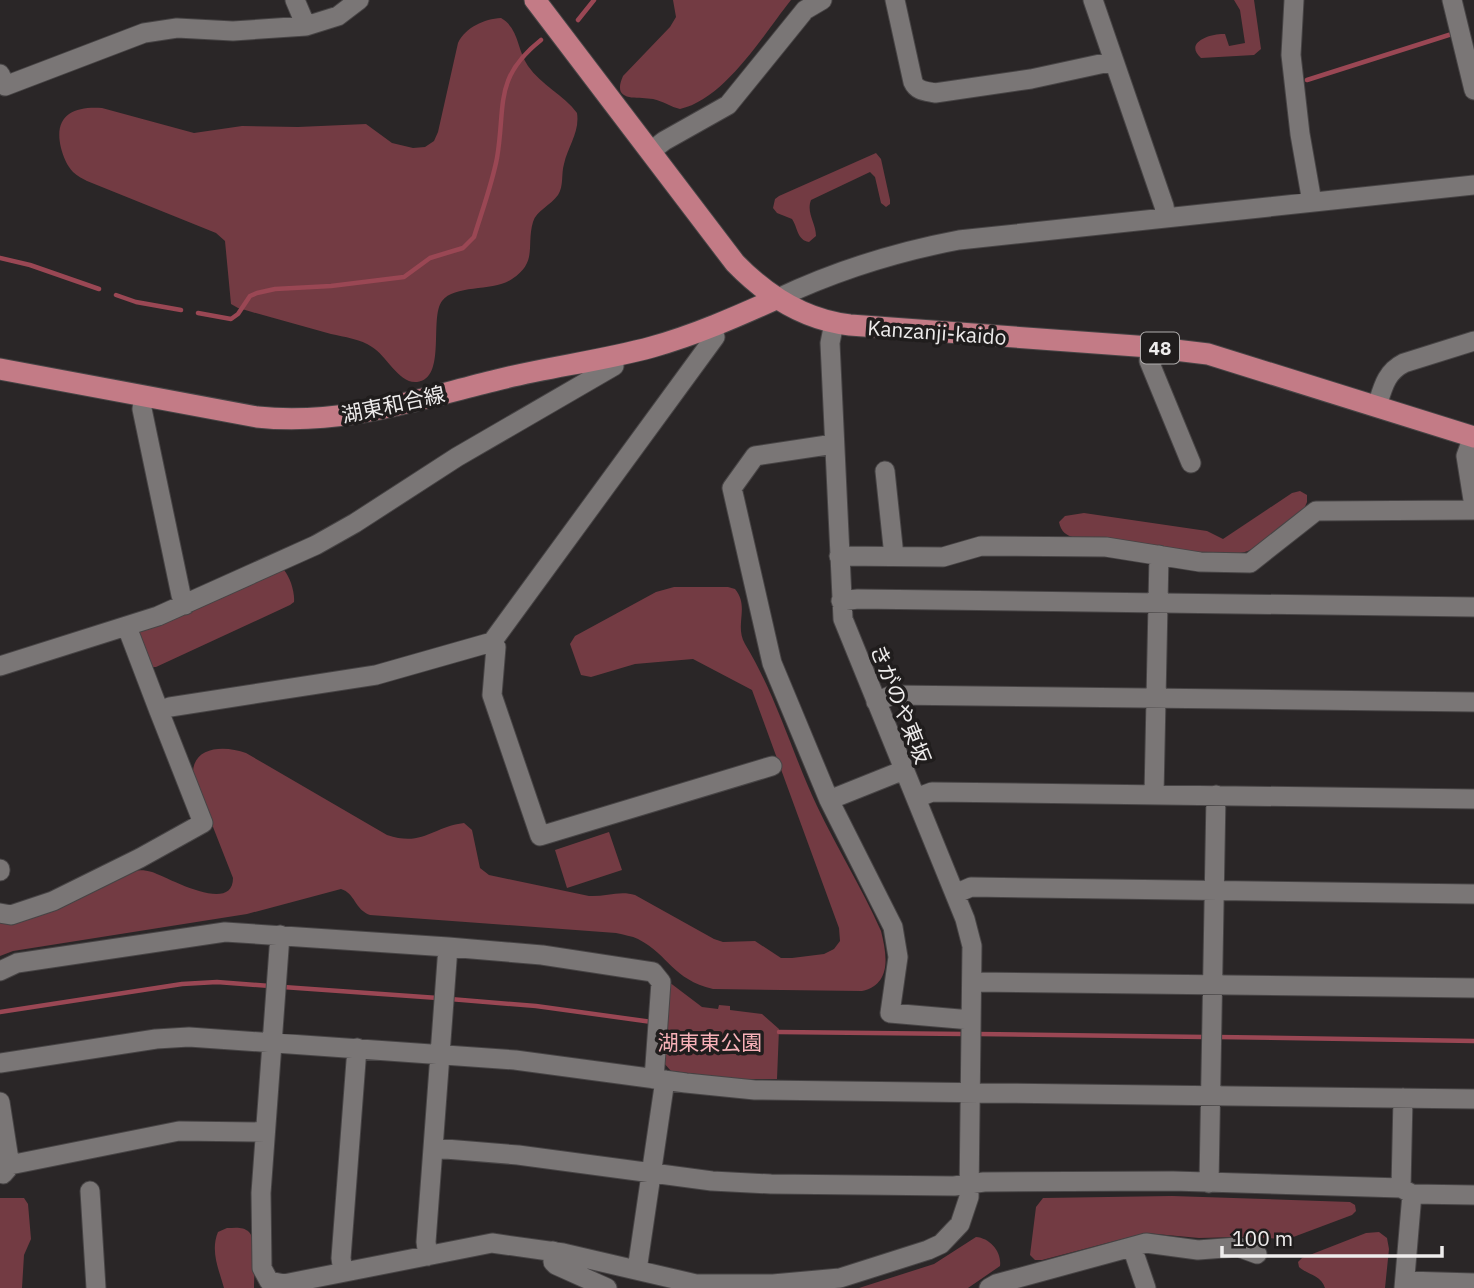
<svg xmlns="http://www.w3.org/2000/svg" width="1474" height="1288" viewBox="0 0 1474 1288" font-family="'IBM Plex Sans','Noto Sans JP',sans-serif">
	<style>
		.green { fill: #733b43 }
		.lines { fill: none; stroke-linecap: round; stroke-linejoin: round }
		.stream { stroke: #9a4754; stroke-width: 4.5 }
		.minor-casing { stroke: #474445; stroke-width: 21 }
		.major-casing { stroke: #474445; stroke-width: 23 }
		.minor { stroke: #7a7676; stroke-width: 19 }
		.major { stroke: #c37b86; stroke-width: 21 }
		.labels { text-anchor: middle; dominant-baseline: central; stroke-width: 7; stroke-linejoin: round; paint-order: stroke }
		.shield { fill: #201d1d; stroke: #b0aeae; stroke-width: 2 }
		.shield-label { font-size: 19px; font-weight: bold; fill: #eeecec }
		.street-label { font-size: 21px; fill: #eeecec; stroke: #201d1d }
		.park-label { font-size: 21px; fill: #f8b1b8; stroke: #201d1d }
	</style>
	<rect width="100%" height="100%" fill="#2a2627"/>
	<path class="green" d="M 673,0 L 791,0 C 763,35 725,99 680,109 C 671,107 663,101 653,99 C 637,96 611,103 623,76 L 670,27 L 676,17 Z
		M 1234,0 L 1254,0 L 1261,49 L 1254,55 L 1201,58 C 1183,42 1212,33 1225,34 L 1229,46 L 1245,43 L 1240,10 Z
		M 501,18 C 519,28 517,50 528,66 C 541,85 564,95 577,113 C 580,132 568,146 564,164 C 561,174 564,186 558,195 C 551,205 536,211 533,222 C 526,246 538,262 512,279 C 493,292 455,284 442,301 C 429,318 447,379 417,382 C 399,384 386,355 372,347 C 361,339 344,337 331,334 C 300,325 269,317 238,308 L 231,304 L 225,241 L 216,233 L 87,181 C 83,179 77,176 73,172 C 67,166 63,156 61,148 C 53,115 74,106 102,108 L 194,133 L 242,126 L 298,127 L 366,124 L 392,143 L 413,148 L 425,147 L 434,141 L 438,132 L 458,43 C 466,27 484,19 501,18 Z
		M 876,153 L 881,159 L 890,200 L 890,204 L 886,207 L 881,203 L 875,177 L 870,172 L 811,200 C 806,213 816,223 816,236 L 809,242 C 797,240 798,228 792,219 L 777,213 L 773,208 L 775,199 L 779,196 Z
		M 1300,491 L 1307,495 L 1307,502 L 1304,509 C 1287,522 1268,543 1248,551 C 1219,562 1111,542 1075,538 C 1066,535 1061,532 1059,522 L 1065,516 L 1084,513 L 1207,531 L 1223,539 L 1292,493 Z
		M 279,570 L 284,570 C 290,577 295,592 294,602 L 290,605 L 156,667 L 151,667 L 138,634 L 141,631 Z
		M 674,587 L 728,587 L 735,589 C 750,607 734,625 745,644 C 776,695 792,753 817,806 C 837,848 862,888 881,931 C 887,955 892,984 862,991 L 713,989 C 672,979 670,956 638,939 C 632,936 624,935 616,933 L 370,915 C 355,910 355,893 341,889 L 247,914 L 13,951 L 0,956 L 0,919 L 125,873 C 135,870 142,869 152,872 C 167,877 233,915 233,878 L 193,776 C 191,746 224,745 246,753 L 387,835 C 423,847 432,827 464,823 L 472,830 L 480,868 L 489,875 L 589,896 C 605,897 620,890 635,895 L 714,939 L 723,942 L 755,941 L 781,958 L 792,958 L 824,954 L 834,949 L 840,941 L 839,928 L 752,690 L 693,659 L 635,664 L 591,677 L 581,675 L 570,644 L 575,636 L 656,592 Z
		M 609,832 L 622,870 L 567,888 L 555,850 Z
		M 669,982 L 702,1007 L 718,1009 L 719,1005 L 730,1006 L 730,1010 L 762,1014 L 779,1029 L 777,1079 L 739,1079 L 671,1071 L 663,1062 Z
		M 1172,1196 L 1350,1202 L 1355,1205 L 1356,1211 L 1352,1215 L 1288,1239 L 1239,1237 L 1199,1238 L 1145,1233 L 1042,1260 L 1035,1260 L 1030,1255 L 1036,1207 L 1043,1198 Z
		M 0,1198 L 24,1198 L 28,1204 L 31,1239 L 24,1255 L 22,1288 L 0,1288 Z
		M 227,1228 C 234,1228 243,1226 249,1232 C 257,1240 254,1276 254,1288 L 224,1288 C 219,1270 210,1251 218,1232 Z
		M 1379,1232 L 1387,1238 L 1389,1249 L 1385,1288 L 1325,1288 C 1321,1275 1308,1275 1299,1267 L 1298,1262 L 1302,1258 L 1366,1233 Z
		M 976,1237 C 990,1238 1002,1252 1000,1266 L 968,1288 L 859,1288 L 934,1264 Z"/>
	<g class="lines">
		<path class="stream" d="M 578,20 L 594,0
			M 1307,80 L 1455,33
			M 0,258 L 30,265 L 99,289
			M 116,295 L 136,302 L 181,310
			M 198,313 L 231,319 L 238,314 L 250,296 L 257,293 L 275,289 L 331,286 L 404,277 L 430,258 L 463,248 L 474,237 C 482,211 492,184 497,158 C 506,105 493,78 541,40
			M 283,987 L 438,998
			M 450,999 L 536,1006 L 652,1022
			M 0,1012 L 182,984 L 217,982 L 270,986
			M 779,1032 L 964,1034
			M 978,1034 L 1205,1037
			M 1218,1037 L 1474,1041"/>
		<defs>
			<path id="minor" d="M 295,0 L 306,26
				M 895,0 L 913,82 C 917,91 925,91 935,93 L 1031,79 L 1114,61
				M 1093,0 L 1164,206 L 1166,218
				M 1294,0 L 1291,55 L 1300,134 L 1312,202
				M 1452,0 L 1474,90
				M 0,74 L 5,86 L 144,33 L 177,28 L 233,31 L 306,26 L 338,16 L 359,0
				M 650,152 L 664,141 L 728,105 L 805,10 L 822,0
				M 776,299 C 835,271 895,252 959,240 L 1474,185
				M 1150,347 L 1149,361 L 1191,463
				M 144,396 L 142,409 L 181,595 L 185,605
				M 1377,406 C 1383,387 1386,372 1404,363 L 1474,341
				M 1473,437 L 1466,456 L 1474,506
				M 834,444 L 755,456 L 732,488 L 772,663 L 829,800 L 893,927 L 898,957 L 890,1013 L 971,1020
				M 885,471 L 894,556
				M 839,556 L 943,557 L 981,546 L 1106,547 L 1200,562 L 1250,563 L 1316,511 L 1474,510
				M 841,601 L 858,599 L 1474,607
				M 127,627 L 159,711 L 170,707 L 376,675 L 492,642 L 715,337 L 711,326
				M 492,642 L 496,647 L 492,695 L 540,836 L 772,766
				M 0,666 L 158,616 L 316,545 L 355,523 L 457,457 L 614,366 L 611,356
				M 876,702 L 892,695 L 1474,702
				M 1154,795 L 1159,555
				M 916,798 L 932,792 L 1474,799
				M 829,800 L 904,770
				M 0,869 L 0,871
				M 955,894 L 971,887 L 1474,894
				M 0,913 L 11,915 L 53,901 L 140,858 L 203,823 L 159,711
				M 280,935 L 261,1193 L 262,1268 L 269,1281 L 284,1284 L 492,1243 L 563,1253 L 696,1284 L 773,1284 L 840,1278 L 928,1250 L 941,1244 L 960,1224 L 969,1197 L 972,946 L 965,919 L 843,619 L 830,343 L 834,323
				M 0,971 L 17,963 L 225,932 L 448,947
				M 972,982 L 1474,988
				M 0,1063 L 156,1039 L 189,1037 L 515,1060 L 686,1083 L 755,1090 L 1474,1099
				M 0,1102 L 10,1166 L 3,1174
				M 433,1148 L 518,1155 L 712,1181 L 771,1184 L 954,1186 L 984,1182 L 1173,1181 L 1401,1188 L 1412,1194 L 1474,1195
				M 0,1167 L 179,1131 L 265,1132
				M 1209,1183 L 1216,795
				M 1401,1188 L 1403,1098
				M 90,1191 L 96,1288
				M 1132,1247 L 1146,1288
				M 553,1251 L 553,1262 L 556,1265 L 607,1288
				M 428,1256 L 426,1242 L 448,947 L 542,955 L 653,972 L 661,982 L 654,1079
				M 637,1270 L 665,1080
				M 343,1272 L 341,1258 L 357,1048
				M 1405,1281 L 1474,1283
				M 989,1288 L 996,1284 L 1146,1243 L 1198,1250 L 1238,1247 L 1257,1254
				M 1404,1288 L 1412,1194"/>
			<path id="major" d="M 535,0 L 735,263 C 767,296 804,320 850,325 L 1150,347 L 1208,354 L 1474,437
				M 0,369 L 257,417 C 342,426 415,400 497,380 C 548,367 601,361 652,347 C 695,335 736,317 776,299"/>
		</defs>
		<use href="#minor" class="minor-casing"/>
		<use href="#major" class="major-casing"/>
		<use href="#minor" class="minor"/>
		<use href="#major" class="major"/>
	</g>
	<g class="labels">
		<rect class="shield" x="1141" y="332.5" width="38" height="31" rx="5"/>
		<g class="shield-label">
			<text x="1160" y="348">48</text>
		</g>
		<g class="street-label">
			<text transform="translate(937 332) rotate(4)">Kanzanji-kaido</text>
			<text transform="translate(393 404) rotate(-12)">湖東和合線</text>
			<text transform="translate(901 704) rotate(68)">きがのや東坂</text>
		</g>
		<g class="park-label">
			<text x="710" y="1042">湖東東公園</text>
		</g>
	</g>
	<path d="M1222 1246v10h220v-10" fill="none" stroke="#eeecec" stroke-width="3.5"/>
	<text x="1232" y="1246" font-size="21" fill="#eeecec" stroke="#201d1d" stroke-width="5" paint-order="stroke">100 m</text>
</svg>
